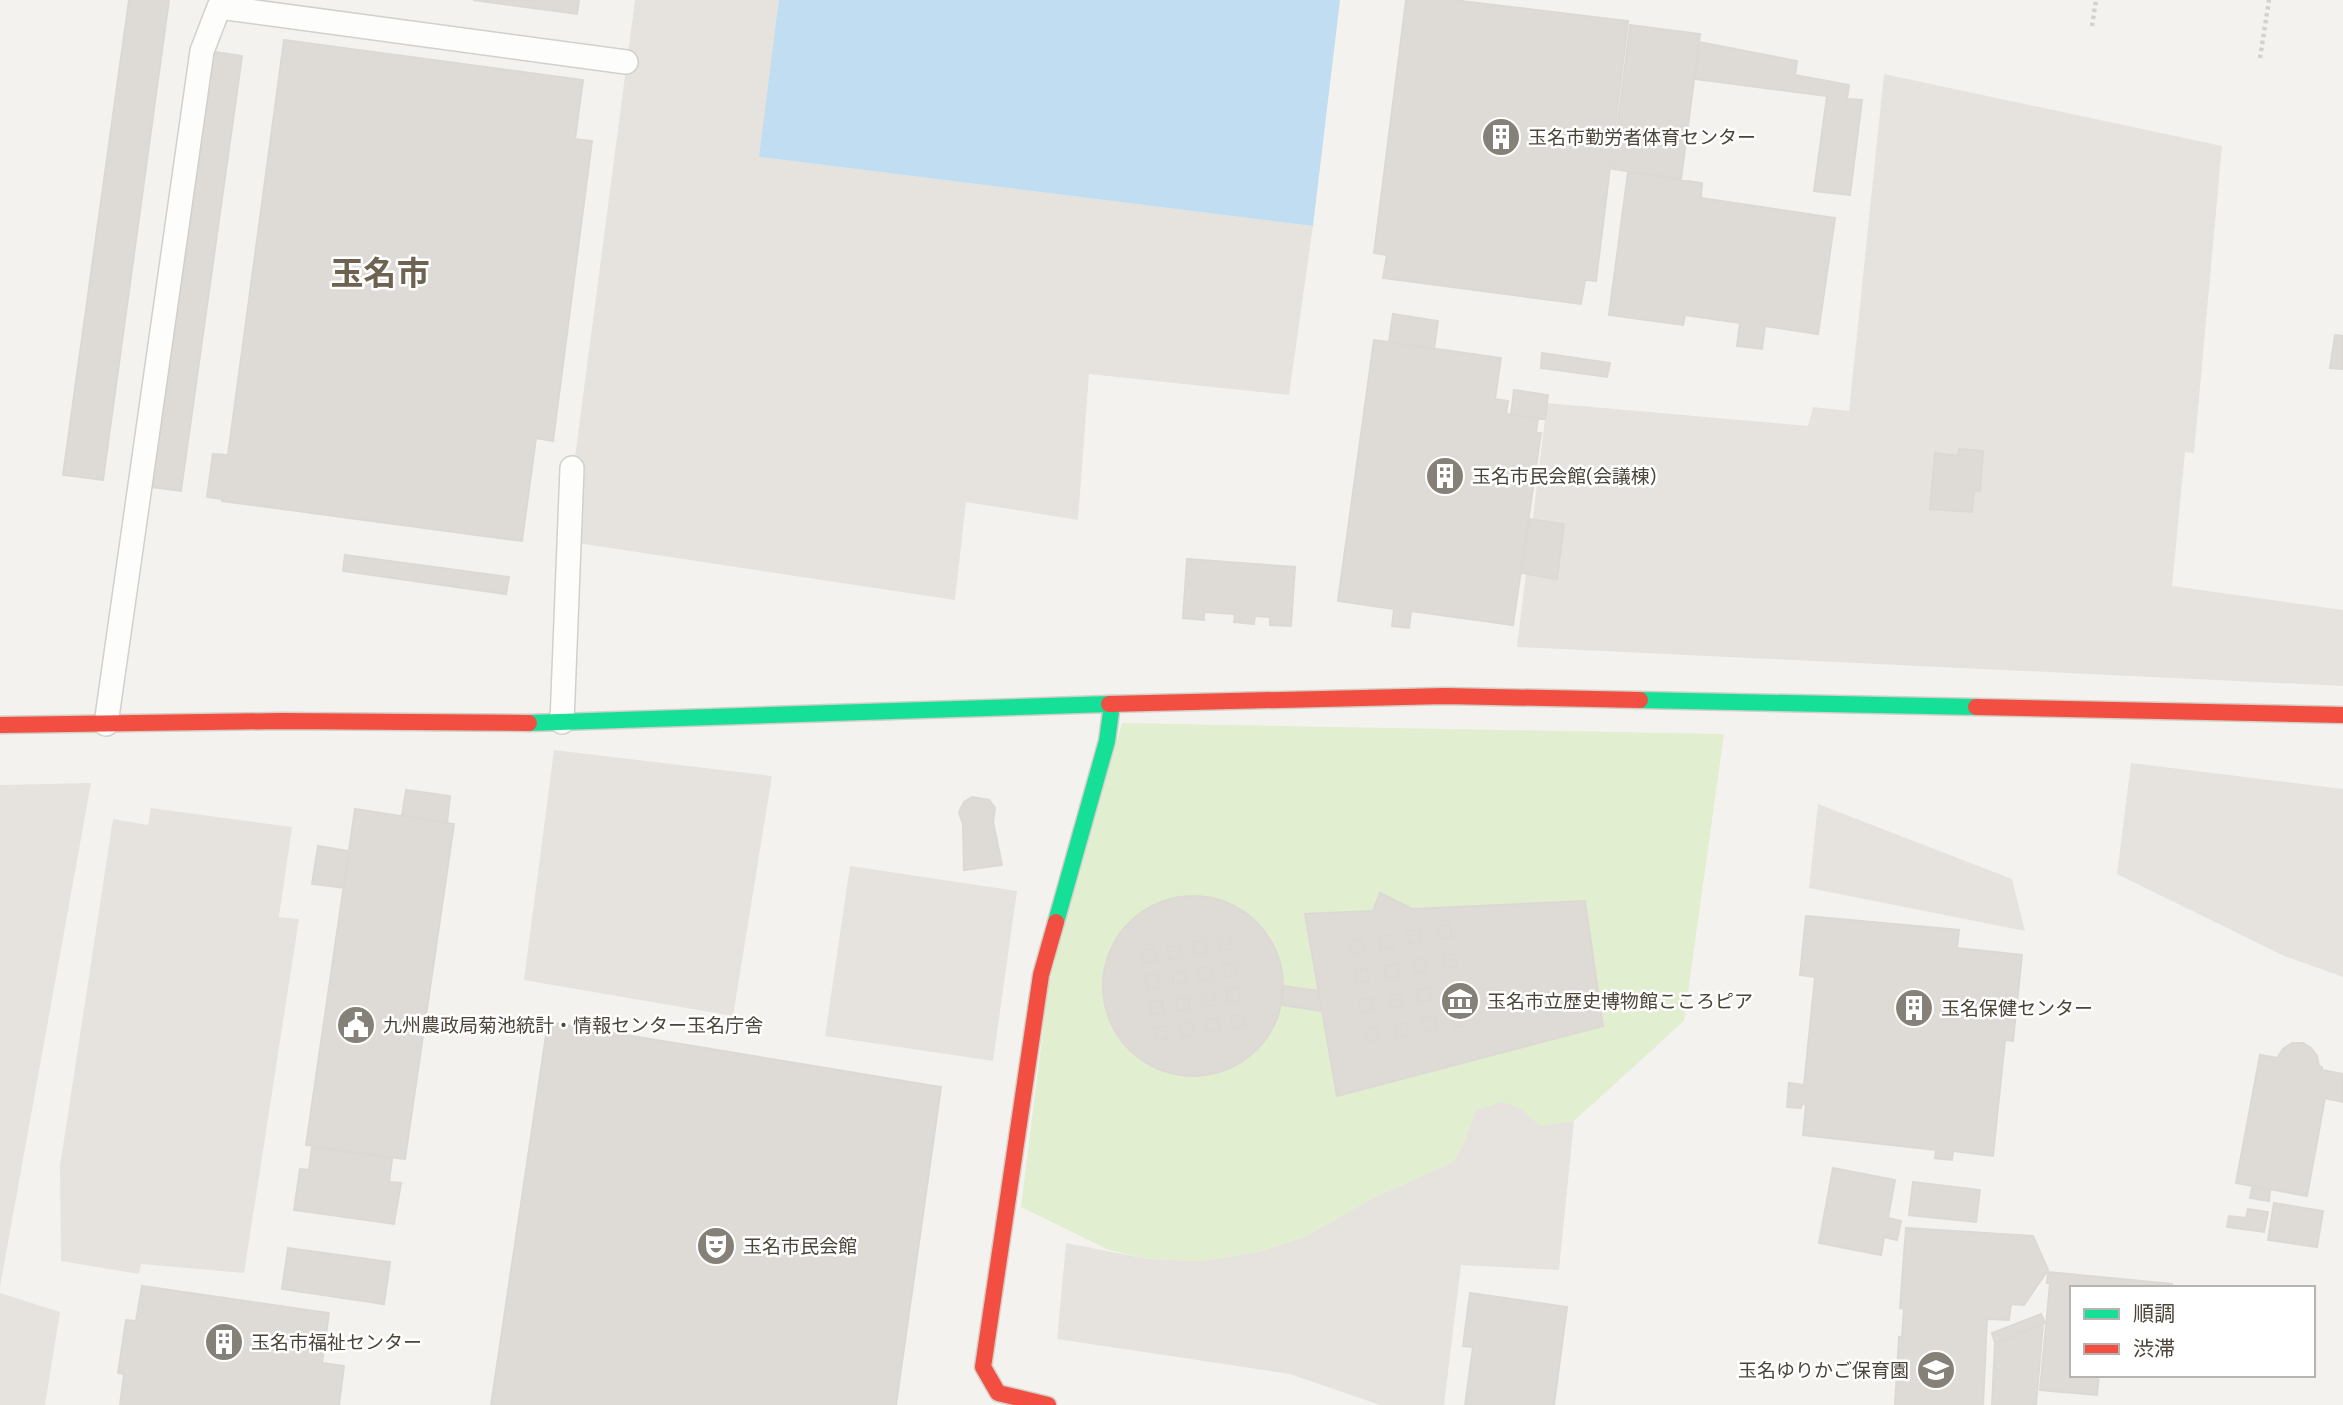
<svg xmlns="http://www.w3.org/2000/svg" width="2343" height="1405" viewBox="0 0 2343 1405" font-family="Figtree,'Noto Sans JP',sans-serif">
	<style>
		.green { fill: #e1eecf }
		.parking { fill: #e6e3df }
		.water { fill: #c0ddf1 }
		.building { fill: #dedbd6; stroke: #dcd9d4; stroke-width: 2 }
		.lines { fill: none; stroke-linecap: round; stroke-linejoin: round }
		.lane-casing { stroke: #d2d0cb; stroke-width: 26 }
		.fast-casing { stroke: #d3cfc5; stroke-width: 19 }
		.jam-casing { stroke: #d3cfc5; stroke-width: 19 }
		.path { stroke: #d3d2cc; stroke-width: 4.5; stroke-dasharray: 3.5 3.5; stroke-linecap: butt }
		.lane { stroke: #fdfdfc; stroke-width: 23 }
		.fast { stroke: #16e098; stroke-width: 16 }
		.jam { stroke: #f24e42; stroke-width: 16 }
		.labels { text-anchor: middle; dominant-baseline: central; stroke-width: 5; stroke-linejoin: round; paint-order: stroke }
		.poi-label { font-size: 19px; fill: #4b4439; stroke: #fff; text-anchor: start }
		.town-label { font-size: 33px; font-weight: bold; fill: #6e6250; stroke: #fff }
	</style>
	<rect width="100%" height="100%" fill="#f4f2ee"/>
	<path class="green" d="M 1122,723 L 1724,734 L 1684,1021 L 1574,1121 L 1540,1126 L 1521,1109 L 1476,1110 L 1464,1143 L 1453,1162 L 1369,1200 L 1307,1236 L 1259,1252 L 1201,1261 L 1148,1259 L 1109,1250 L 1021,1207 L 1049,982 Z"/>
	<path class="parking" d="M 635,0 L 781,0 L 760,157 L 1313,226 L 1289,395 L 1089,374 L 1078,520 L 966,502 L 955,600 L 564,541 Z
		M 1884,74 L 2222,146 L 2194,453 L 2185,452 L 2172,586 L 2343,610 L 2343,686 L 1517,647 L 1547,403 L 1808,426 L 1813,407 L 1849,411 Z
		M 554,750 L 772,776 L 733,1016 L 524,980 Z
		M 2131,763 L 2343,789 L 2343,977 L 2282,955 L 2117,874 Z
		M 91,783 L 0,1287 L 0,785 Z
		M 1818,804 L 2012,879 L 2025,931 L 1809,888 Z
		M 151,808 L 292,827 L 279,917 L 299,919 L 244,1273 L 141,1264 L 139,1274 L 61,1261 L 60,1166 L 113,819 L 148,825 Z
		M 850,866 L 1017,891 L 993,1061 L 825,1036 Z
		M 1503,1102 L 1521,1109 L 1540,1126 L 1574,1121 L 1559,1270 L 1461,1265 L 1444,1405 L 1380,1405 L 1290,1374 L 1057,1339 L 1066,1243 L 1148,1259 L 1201,1261 L 1259,1252 L 1307,1236 L 1369,1200 L 1453,1162 L 1464,1143 L 1476,1110 Z
		M 0,1293 L 60,1312 L 45,1405 L 0,1405 Z"/>
	<path class="water" d="M 779,0 L 1340,0 L 1313,226 L 759,157 Z"/>
	<path class="building" d="M 129,0 L 169,0 L 103,480 L 63,475 Z
		M 473,0 L 579,0 L 577,14 Z
		M 1406,0 L 1453,0 L 1628,21 L 1596,281 L 1585,280 L 1581,304 L 1383,278 L 1387,255 L 1374,253 Z
		M 1630,25 L 1700,34 L 1681,179 L 1612,169 Z
		M 284,40 L 583,80 L 575,139 L 592,141 L 553,441 L 536,438 L 522,541 L 222,501 L 222,499 L 207,497 L 213,454 L 228,455 Z
		M 1699,42 L 1797,61 L 1795,75 L 1849,85 L 1847,99 L 1862,100 L 1850,195 L 1814,191 L 1827,96 L 1695,79 Z
		M 203,50 L 242,56 L 181,491 L 143,486 Z
		M 1628,172 L 1702,183 L 1701,198 L 1835,218 L 1818,334 L 1765,326 L 1762,349 L 1737,346 L 1740,323 L 1685,315 L 1683,325 L 1609,315 Z
		M 1393,314 L 1438,321 L 1434,349 L 1389,342 Z
		M 2335,335 L 2343,336 L 2343,369 L 2330,368 Z
		M 1374,340 L 1501,358 L 1495,399 L 1508,401 L 1506,414 L 1538,418 L 1536,433 L 1541,433 L 1513,625 L 1411,611 L 1409,628 L 1392,626 L 1394,609 L 1338,601 Z
		M 1542,353 L 1610,363 L 1607,377 L 1541,368 Z
		M 1514,390 L 1548,395 L 1545,419 L 1511,415 Z
		M 1959,449 L 1983,451 L 1980,491 L 1974,490 L 1972,512 L 1930,509 L 1935,453 L 1958,456 Z
		M 1529,519 L 1564,524 L 1557,579 L 1521,573 Z
		M 345,555 L 509,577 L 506,594 L 343,571 Z
		M 1187,559 L 1295,567 L 1291,626 L 1270,625 L 1270,617 L 1255,616 L 1254,624 L 1234,622 L 1235,614 L 1204,612 L 1204,620 L 1183,618 Z
		M 406,790 L 450,796 L 447,823 L 402,815 Z
		M 972,797 L 989,800 L 995,808 L 993,822 L 1002,865 L 964,870 L 963,825 L 959,812 L 964,802 Z
		M 355,809 L 454,824 L 405,1159 L 306,1145 Z
		M 318,846 L 349,851 L 344,888 L 312,884 Z
		M 1380,893 L 1412,909 L 1585,901 L 1603,1026 L 1337,1096 L 1305,914 L 1373,911 Z
		M1103 986a90 90 0 1 1 180 0a90 90 0 1 1-180 0Z
		M 1806,916 L 1959,930 L 1957,948 L 2022,955 L 2013,1041 L 2005,1040 L 1993,1156 L 1953,1151 L 1952,1160 L 1935,1158 L 1936,1150 L 1803,1135 L 1806,1104 L 1802,1104 L 1801,1108 L 1787,1107 L 1789,1083 L 1804,1085 L 1815,977 L 1800,975 Z
		M 1449,924 L 1452,937 L 1439,939 L 1437,927 Z
		M 1419,929 L 1422,942 L 1410,944 L 1407,932 Z
		M 1391,935 L 1393,947 L 1381,950 L 1379,937 Z
		M 1230,936 L 1232,949 L 1220,951 L 1218,938 Z
		M 1362,940 L 1364,952 L 1351,954 L 1349,941 Z
		M 1205,941 L 1207,953 L 1195,955 L 1193,942 Z
		M 1180,945 L 1182,957 L 1170,959 L 1167,947 Z
		M 1154,948 L 1156,961 L 1143,963 L 1141,951 Z
		M 1455,954 L 1457,966 L 1445,968 L 1443,956 Z
		M 1425,959 L 1427,971 L 1415,973 L 1413,961 Z
		M 1235,963 L 1237,975 L 1225,977 L 1223,964 Z
		M 1397,964 L 1399,977 L 1386,978 L 1384,966 Z
		M 1210,967 L 1212,979 L 1199,981 L 1197,968 Z
		M 1367,968 L 1369,981 L 1357,983 L 1355,971 Z
		M 1184,971 L 1186,983 L 1174,985 L 1172,973 Z
		M 1157,974 L 1160,987 L 1148,989 L 1145,976 Z
		M 1459,983 L 1461,995 L 1449,997 L 1446,986 Z
		M 1283,986 L 1318,991 L 1322,1011 L 1281,1005 Z
		M 1238,988 L 1241,1001 L 1228,1003 L 1226,990 Z
		M 1429,988 L 1431,1000 L 1419,1002 L 1417,990 Z
		M 1214,993 L 1216,1005 L 1203,1007 L 1201,994 Z
		M 1401,994 L 1403,1006 L 1391,1008 L 1389,996 Z
		M 1188,997 L 1190,1009 L 1178,1011 L 1176,999 Z
		M 1372,998 L 1374,1010 L 1361,1013 L 1359,1000 Z
		M 1162,1000 L 1164,1013 L 1151,1014 L 1150,1002 Z
		M 1464,1012 L 1467,1025 L 1455,1027 L 1452,1014 Z
		M 1243,1014 L 1245,1026 L 1233,1029 L 1231,1016 Z
		M 1435,1017 L 1437,1030 L 1425,1032 L 1422,1019 Z
		M 1218,1018 L 1220,1030 L 1207,1033 L 1205,1020 Z
		M 548,1022 L 941,1087 L 896,1405 L 491,1405 Z
		M 1192,1022 L 1194,1034 L 1182,1037 L 1180,1025 Z
		M 1407,1023 L 1409,1035 L 1396,1037 L 1394,1025 Z
		M 1166,1026 L 1168,1039 L 1156,1040 L 1154,1028 Z
		M 1377,1027 L 1379,1039 L 1367,1041 L 1365,1029 Z
		M 2292,1043 L 2303,1043 L 2311,1048 L 2317,1056 L 2319,1066 L 2322,1067 L 2322,1070 L 2343,1074 L 2343,1102 L 2325,1098 L 2307,1196 L 2236,1183 L 2260,1055 L 2277,1058 L 2283,1049 Z
		M 312,1147 L 392,1159 L 389,1182 L 401,1183 L 394,1224 L 294,1210 L 300,1169 L 309,1170 Z
		M 1833,1168 L 1895,1180 L 1888,1218 L 1901,1221 L 1897,1240 L 1884,1237 L 1881,1255 L 1819,1243 Z
		M 1913,1182 L 1980,1190 L 1976,1222 L 1909,1215 Z
		M 2252,1188 L 2270,1191 L 2269,1201 L 2250,1198 Z
		M 2274,1203 L 2323,1211 L 2317,1247 L 2268,1240 Z
		M 2248,1209 L 2268,1212 L 2264,1232 L 2227,1227 L 2229,1216 L 2246,1218 Z
		M 1906,1228 L 2033,1236 L 2048,1270 L 2024,1305 L 2011,1304 L 2009,1320 L 1987,1319 L 1983,1405 L 1895,1405 L 1899,1337 L 1902,1337 L 1904,1309 L 1900,1308 Z
		M 288,1248 L 390,1262 L 384,1304 L 282,1289 Z
		M 2048,1272 L 2172,1284 L 2172,1288 L 2072,1288 L 2072,1375 L 2099,1375 L 2097,1395 L 2040,1390 L 2050,1283 L 2047,1283 Z
		M 142,1286 L 329,1313 L 322,1363 L 344,1366 L 339,1405 L 120,1405 L 124,1374 L 118,1373 L 126,1320 L 136,1321 Z
		M 1470,1293 L 1567,1307 L 1554,1405 L 1465,1405 L 1473,1347 L 1463,1346 Z
		M 2041,1314 L 2045,1323 L 1995,1343 L 1992,1333 Z
		M 2043,1324 L 2036,1405 L 1992,1405 L 1995,1343 Z"/>
	<g class="lines">
		<defs>
			<path id="lane" d="M 562,722 L 572,468
				M 106,724 L 202,51 L 219,7 L 626,62"/>
			<path id="fast" d="M 1640,700 L 1976,707
				M 529,723 L 1109,704
				M 1056,922 L 1107,741 L 1112,704"/>
			<path id="jam" d="M 1109,704 L 1445,696 L 1640,700
				M 1976,707 L 2343,715
				M 0,725 L 281,721 L 529,723
				M 1048,1405 L 998,1393 L 983,1367 L 1041,975 L 1056,922"/>
		</defs>
		<use href="#lane" class="lane-casing"/>
		<use href="#fast" class="fast-casing"/>
		<use href="#jam" class="jam-casing"/>
		<path class="path" d="M 2092,26 L 2096,0
			M 2260,58 L 2269,0"/>
		<use href="#lane" class="lane"/>
		<use href="#fast" class="fast"/>
		<use href="#jam" class="jam"/>
	</g>
	<defs>
		<symbol id="building-disc" viewBox="-11 -11 22 22"><circle r="9.5" fill="#868178" stroke="#fff"/><path d="M-4-6H4V6H1V3H-1V6H-4ZM-2.5-4.3h1.7v1.8h-1.7ZM.8-4.3h1.7v1.8H.8ZM-2.5-1h1.7V.8h-1.7ZM.8-1h1.7V.8H.8Z" fill="#fff"/></symbol>
		<symbol id="museum-disc" viewBox="-11 -11 22 22"><circle r="9.5" fill="#868178" stroke="#fff"/><path d="M0-6L6-3V-2H-6V-3ZM-5-1h2V3h-2ZM-1-1h2V3h-2ZM3-1h2V3H3ZM-6 4H6V6H-6Z" fill="#fff"/></symbol>
		<symbol id="civic-disc" viewBox="-11 -11 22 22"><circle r="9.5" fill="#868178" stroke="#fff"/><path d="M-.6-6.5H3V-4.5H.6V-3L4-1V1h2V6H-6V1h2V-1L-.6-3ZM-1.2 2.5V6h2.4V2.5Z" fill="#fff"/></symbol>
		<symbol id="theatre-disc" viewBox="-11 -11 22 22"><circle r="9.5" fill="#868178" stroke="#fff"/><path d="M-5-5.5Q0-4 5-5.5V0Q5 5 0 6Q-5 5-5 0ZM-3.3-2.5H-1v1.5H-3.3ZM1-2.5H3.3v1.5H1ZM-2.8 1Q0 5.5 2.8 1Z" fill="#fff"/></symbol>
		<symbol id="school-disc" viewBox="-11 -11 22 22"><circle r="9.5" fill="#868178" stroke="#fff"/><path d="M0-5L7-2L0 1L-7-2ZM-4 1L0 2.5L4 1V4Q0 6-4 4Z" fill="#fff"/></symbol>
	</defs>
	<g fill-rule="evenodd">
		<use href="#building-disc" x="1479" y="115" width="44" height="44"/>
		<use href="#building-disc" x="1423" y="454" width="44" height="44"/>
		<use href="#museum-disc" x="1438" y="979" width="44" height="44"/>
		<use href="#building-disc" x="1892" y="986" width="44" height="44"/>
		<use href="#civic-disc" x="334" y="1003" width="44" height="44"/>
		<use href="#theatre-disc" x="694" y="1224" width="44" height="44"/>
		<use href="#building-disc" x="202" y="1320" width="44" height="44"/>
		<use href="#school-disc" x="1914" y="1348" width="44" height="44"/>
	</g>
	<g class="labels">
		<g class="poi-label">
			<text x="1528" y="137">玉名市勤労者体育センター</text>
			<text x="1472" y="476">玉名市民会館(会議棟)</text>
			<text x="1487" y="1001">玉名市立歴史博物館こころピア</text>
			<text x="1941" y="1008">玉名保健センター</text>
			<text x="383" y="1025">九州農政局菊池統計・情報センター玉名庁舎</text>
			<text x="743" y="1246">玉名市民会館</text>
			<text x="251" y="1342">玉名市福祉センター</text>
			<text x="1909" y="1370" text-anchor="end">玉名ゆりかご保育園</text>
		</g>
		<g class="town-label">
			<text x="380" y="273">玉名市</text>
		</g>
	</g>
	<rect x="2070" y="1286" width="245" height="91" fill="#ffffff" stroke="#b7b4b0" stroke-width="2"/>
	<rect x="2084" y="1309" width="35" height="10" fill="#16e098" stroke="#b7b4b0" stroke-width="2"/>
	<text x="2133" y="1321" font-size="21" fill="#4b4439">順調</text>
	<rect x="2084" y="1344" width="35" height="10" fill="#f24e42" stroke="#b7b4b0" stroke-width="2"/>
	<text x="2133" y="1356" font-size="21" fill="#4b4439">渋滞</text>
</svg>
